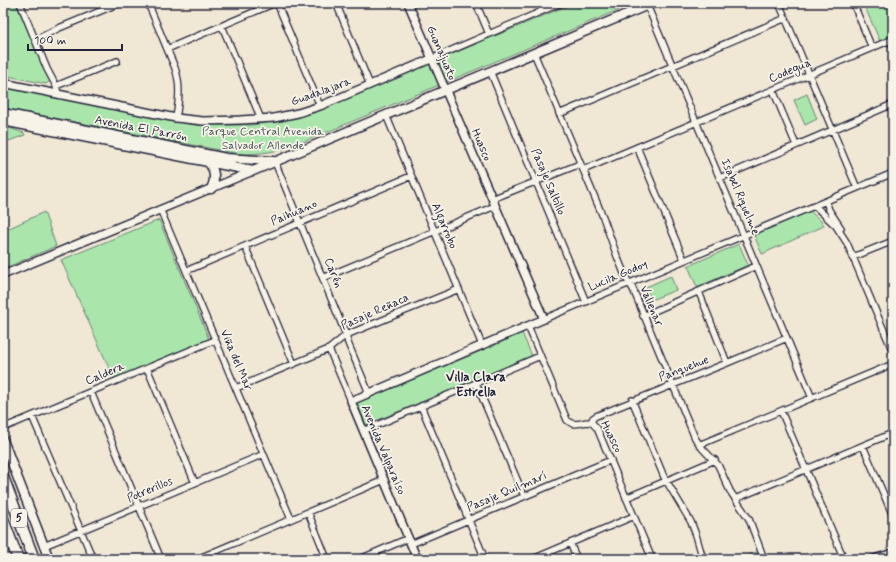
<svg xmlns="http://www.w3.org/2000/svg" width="896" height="562" viewBox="0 0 896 562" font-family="Mynerve,sans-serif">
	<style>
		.green { fill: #aae6ac; stroke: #668474 }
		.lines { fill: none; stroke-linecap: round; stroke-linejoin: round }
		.minor-casing { stroke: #22223b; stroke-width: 8 }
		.tertiary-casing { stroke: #22223b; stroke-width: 10 }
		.secondary-casing { stroke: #22223b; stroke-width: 11 }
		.motorway-casing { stroke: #22223b; stroke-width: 13 }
		.minor { stroke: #f7f3e8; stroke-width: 5.5 }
		.tertiary { stroke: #f7f3e8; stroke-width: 7 }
		.secondary { stroke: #f7f3e8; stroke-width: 8 }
		.motorway { stroke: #f7f3e8; stroke-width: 10 }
		.labels { text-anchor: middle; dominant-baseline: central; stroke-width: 3.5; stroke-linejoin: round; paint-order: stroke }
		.shield { fill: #f7f3e8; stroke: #62616f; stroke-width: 1 }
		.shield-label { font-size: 11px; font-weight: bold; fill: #22223b }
		.street-label { font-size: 12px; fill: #22223b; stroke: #f7f3e8 }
		.park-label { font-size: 12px; fill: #445357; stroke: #f7f3e8 }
		.neighbourhood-label { font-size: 13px; font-weight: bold; fill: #22223b; stroke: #f7f3e8 }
	</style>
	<rect width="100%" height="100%" fill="#f0e7d5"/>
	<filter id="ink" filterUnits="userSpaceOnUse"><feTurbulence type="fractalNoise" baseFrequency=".025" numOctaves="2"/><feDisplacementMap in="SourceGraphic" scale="8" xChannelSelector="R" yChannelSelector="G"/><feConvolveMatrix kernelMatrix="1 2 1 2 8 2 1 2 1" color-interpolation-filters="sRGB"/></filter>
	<g filter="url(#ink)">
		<path class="green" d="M 3,3 L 17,3 L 17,6 L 50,81 L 46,84 L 3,75 Z
			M 574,3 L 635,3 L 296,145 C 276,152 261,154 239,154 L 3,108 L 3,85 L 195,125 L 253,125 L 294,118 L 320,109 Z
			M 863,3 L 893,3 L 893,35 L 880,41 Z
			M 807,94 L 817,119 L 805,125 L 794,100 Z
			M 3,126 L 24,133 L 25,135 L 3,143 Z
			M 810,211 L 822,222 L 824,226 L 762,254 L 754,235 Z
			M 44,212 L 56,246 L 3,269 L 3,231 Z
			M 159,220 L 209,339 L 114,379 L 61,260 Z
			M 739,244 L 748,265 L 697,287 L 688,266 Z
			M 671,276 L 676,290 L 651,300 L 646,287 Z
			M 522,333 L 532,356 L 366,425 L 356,401 Z
			M 756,552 L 758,559 L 739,559 Z"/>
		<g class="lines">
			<defs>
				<path id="minor" d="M 20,3 L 47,69 L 56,86 L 58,94
					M 148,3 L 175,68 C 181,85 179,100 176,118
					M 277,3 L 320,106
					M 336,3 L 370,85
					M 476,3 L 489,34
					M 539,3 L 542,11
					M 779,3 L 857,188
					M 853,3 L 872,48
					M 647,5 L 812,398
					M 222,26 L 261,119
					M 35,40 L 59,28 L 120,3
					M 890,40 L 893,48
					M 167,49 L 275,3
					M 534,53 L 603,217 L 617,256 L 626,278 L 633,289 L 695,438 L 702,448 L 718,465 L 730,491 L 749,519 L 764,559
					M 431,59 L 561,3
					M 490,71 L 586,302
					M 56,86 L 117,61
					M 773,90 L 796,145
					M 559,114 L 786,18
					M 386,115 L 482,345
					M 637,147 L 684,260
					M 275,162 L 346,335 L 348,343 L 369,393
					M 583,170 L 893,39
					M 720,178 L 893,104
					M 492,199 L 580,164
					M 826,201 L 829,210 L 841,228
					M 815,206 L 836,226 L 847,243 L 893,352
					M 160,209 L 291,519
					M 245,246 L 294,364
					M 853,257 L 893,241
					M 186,271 L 411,176
					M 323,278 L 495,206
					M 699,292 L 727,363
					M 643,316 L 756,266
					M 544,319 L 893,173
					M 528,326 L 567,420 C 575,428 582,421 591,422 L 597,428 L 652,559
					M 329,349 L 351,401
					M 147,368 L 195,483
					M 476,383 L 524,496
					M 236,388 L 329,349 L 346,335 L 459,289
					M 91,392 L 161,559
					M 632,400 L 664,477 L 691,522 L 696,535 L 703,559
					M 421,406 L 485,559
					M 781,411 L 844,559
					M 32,416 L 93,559
					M 591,422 L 593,418 L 596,416 L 727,363 L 787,338
					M 3,428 L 215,340
					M 363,431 L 540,356
					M 699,445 L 893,364
					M 863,446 L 893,516
					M 626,498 L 715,460
					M 735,499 L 893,433
					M 308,512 L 327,559
					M 570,543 L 577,559
					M 411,544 L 611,460
					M 44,546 L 264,454
					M 197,559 L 384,480
					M 360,559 L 409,538
					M 533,559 L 634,516"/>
				<path id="tertiary" d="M 408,3 L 544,319 L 351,401 L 417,559
					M 3,83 L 176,118 L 203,121 L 240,120 L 274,118 L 298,113 L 320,106 L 431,59
					M 3,275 L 253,171
					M 874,559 L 893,553"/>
				<path id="secondary" d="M 3,113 L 226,158 L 273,161
					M 3,121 L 253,171 L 653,3
					M 208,162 C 215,170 216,179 211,189
					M 3,440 L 49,559"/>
				<path id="motorway" d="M 3,477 L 34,559
					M 3,519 L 18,559"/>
			</defs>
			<use href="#minor" class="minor-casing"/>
			<use href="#tertiary" class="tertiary-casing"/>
			<use href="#secondary" class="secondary-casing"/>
			<use href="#motorway" class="motorway-casing"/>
			<use href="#minor" class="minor"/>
			<use href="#tertiary" class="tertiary"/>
			<use href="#secondary" class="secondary"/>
			<use href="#motorway" class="motorway"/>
		</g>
	</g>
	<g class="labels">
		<rect class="shield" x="11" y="509" width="16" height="18" rx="3"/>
		<g class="shield-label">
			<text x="19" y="518">5</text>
		</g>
		<g class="street-label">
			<text transform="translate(441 53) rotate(67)">Guanajuato</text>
			<text transform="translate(790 71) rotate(-23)">Codegua</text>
			<text transform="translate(321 92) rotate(-20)">Guadalajara</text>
			<text transform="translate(141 129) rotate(11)">Avenida El Parrón</text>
			<text transform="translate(481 145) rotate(66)">Huasco</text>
			<text transform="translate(548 182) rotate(67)">Pasaje Saltillo</text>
			<text transform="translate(740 197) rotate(67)">Isabel Riquelme</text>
			<text transform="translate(294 213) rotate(-23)">Paihuano</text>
			<text transform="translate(444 226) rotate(67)">Algarrobo</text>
			<text transform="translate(333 273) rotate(68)">Carén</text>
			<text transform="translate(618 276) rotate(-23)">Lucila Godoy</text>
			<text transform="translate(651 306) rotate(67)">Vallenar</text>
			<text transform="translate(375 312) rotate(-24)">Pasaje Reñaca</text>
			<text transform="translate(236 360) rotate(67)">Viña del Mar</text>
			<text transform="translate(684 369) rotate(-21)">Panquehue</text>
			<text transform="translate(105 374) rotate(-23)">Caldera</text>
			<text transform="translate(611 437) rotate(63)">Huasco</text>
			<text transform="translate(383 450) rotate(67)">Avenida Valparaíso</text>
			<text transform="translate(150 490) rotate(-23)">Potrerillos</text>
			<text transform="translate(507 492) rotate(-23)">Pasaje Quilmarí</text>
		</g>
		<g class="park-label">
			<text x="263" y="132">Parque Central Avenida<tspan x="263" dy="14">Salvador Allende</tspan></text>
		</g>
		<g class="neighbourhood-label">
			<text x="476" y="377">Villa Clara<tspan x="476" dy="15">Estrella</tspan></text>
		</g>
	</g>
	<rect width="896" height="562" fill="none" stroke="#f7f3e8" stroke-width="16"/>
	<rect x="8" y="8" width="880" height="546" fill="none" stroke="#22223b" stroke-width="1.5" filter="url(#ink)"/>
	<path d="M28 44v6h94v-6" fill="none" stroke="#22223b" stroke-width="2"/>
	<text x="34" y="44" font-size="12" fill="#22223b" stroke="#f7f3e8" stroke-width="3" paint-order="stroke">100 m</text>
</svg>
